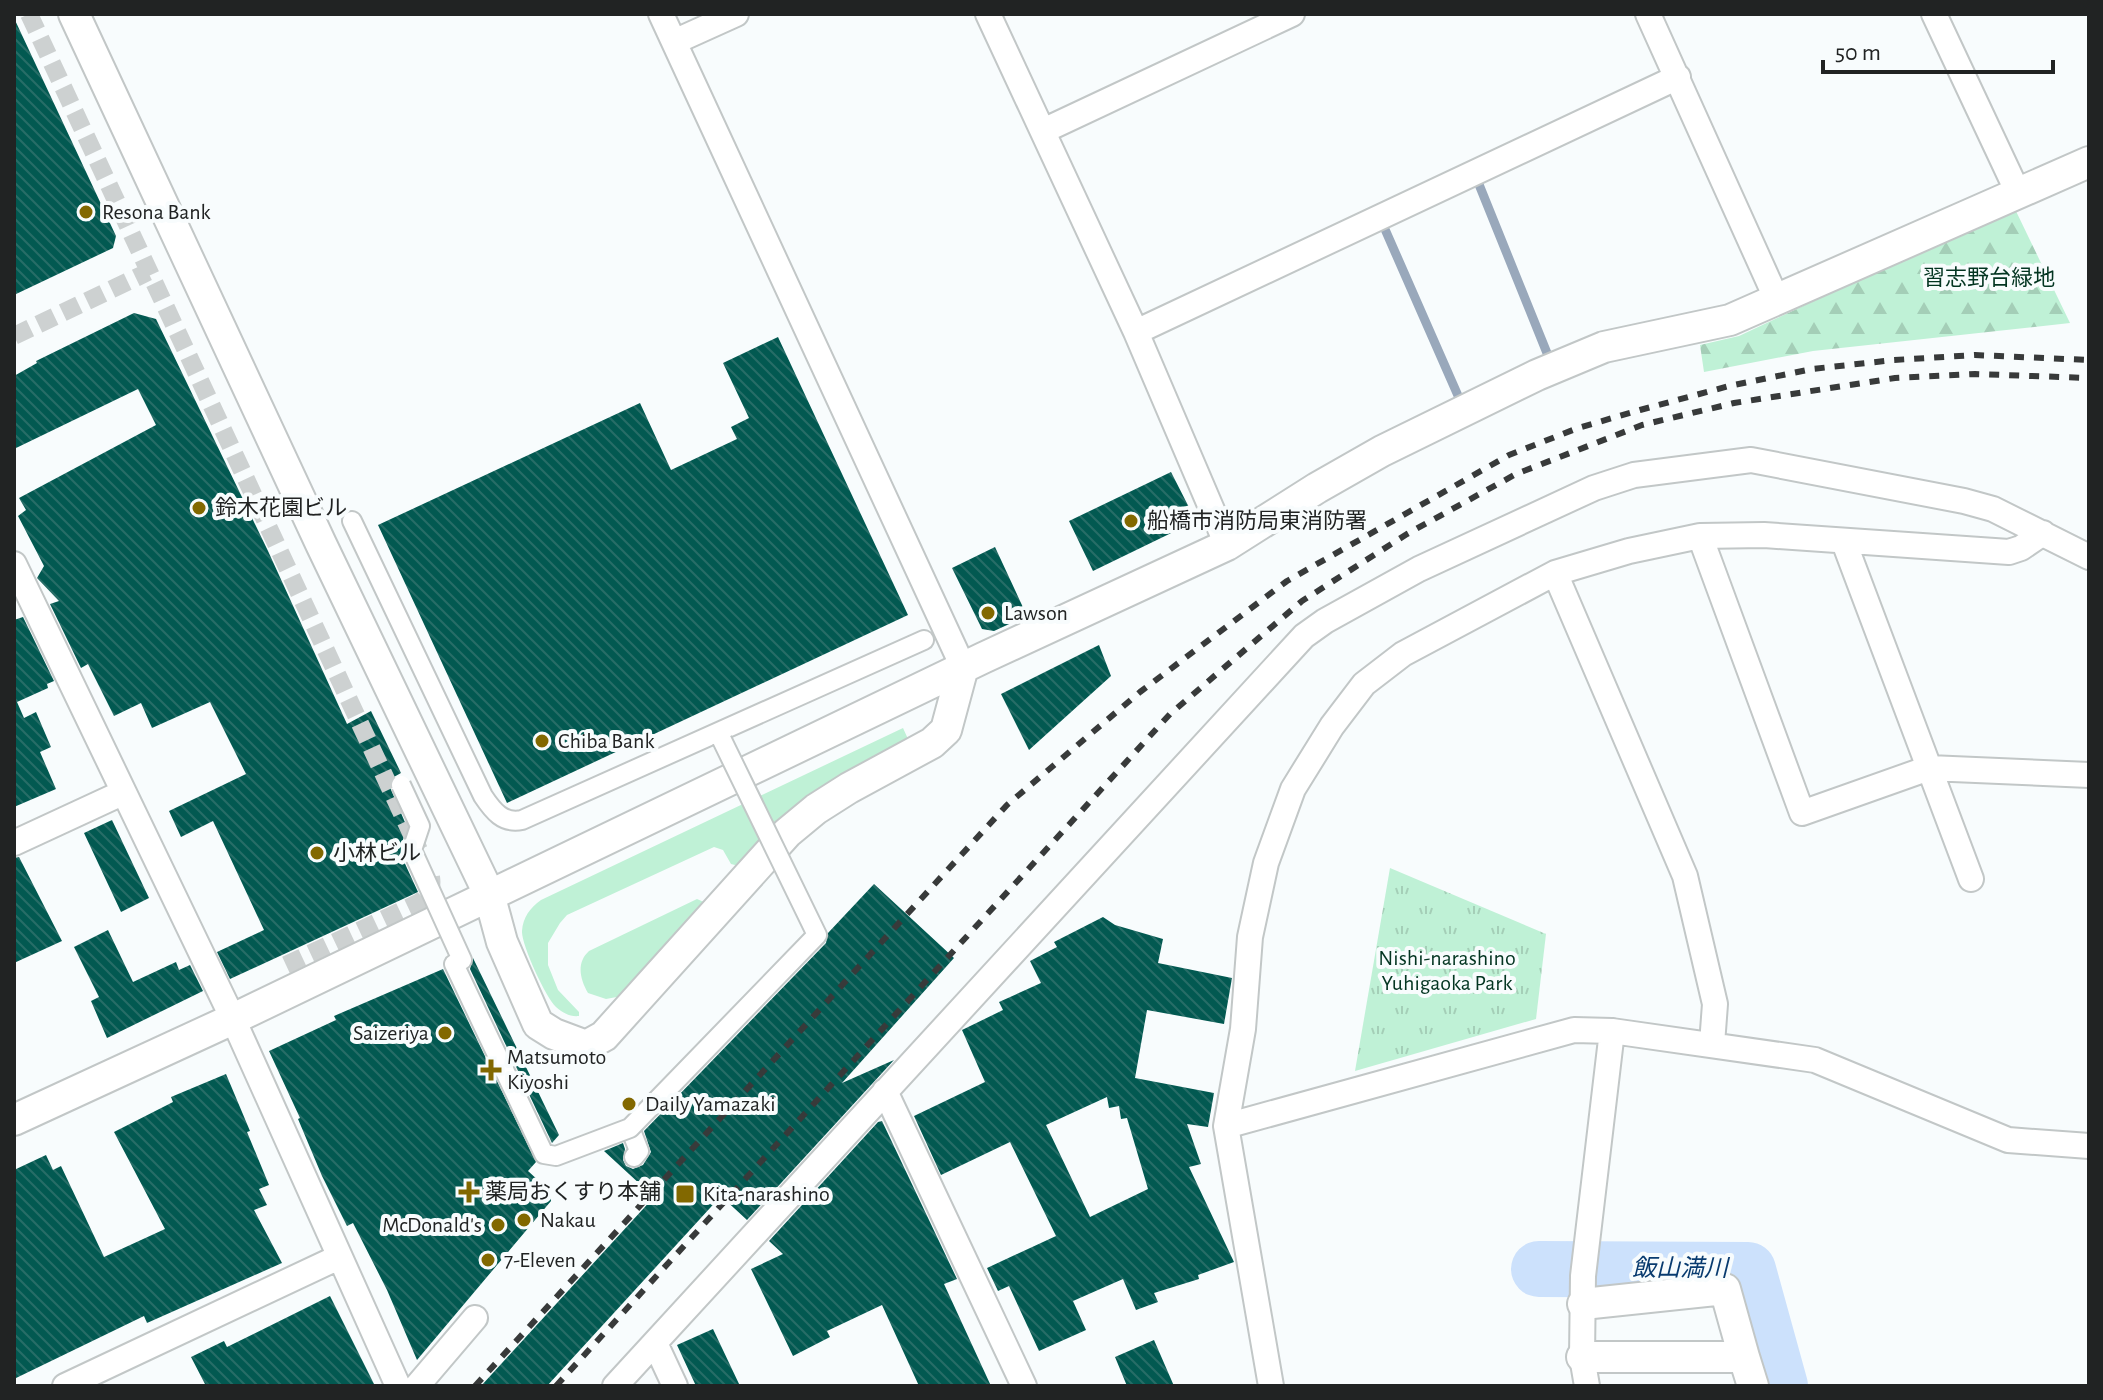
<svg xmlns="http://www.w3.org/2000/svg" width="2103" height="1400" viewBox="0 0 2103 1400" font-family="'Alegreya Sans','Noto Sans JP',sans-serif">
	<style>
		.grass { fill: #bff1d6 }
		.forest { fill: url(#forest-firs) }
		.park { fill: url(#park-tufts) }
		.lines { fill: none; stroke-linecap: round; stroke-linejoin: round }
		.stream { stroke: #99a8bb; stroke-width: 9 }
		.river { stroke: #cce1fc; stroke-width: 56 }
		.building { fill: url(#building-back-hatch); fill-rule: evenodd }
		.pedestrian-tunnel { stroke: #cdd1d1; stroke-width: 18; stroke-dasharray: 18 9; stroke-linecap: butt }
		.pedestrian-casing { stroke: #c2c7c7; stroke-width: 22 }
		.minor-casing { stroke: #c2c7c7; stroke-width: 28 }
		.tertiary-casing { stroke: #c2c7c7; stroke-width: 34 }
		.pedestrian { stroke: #fff; stroke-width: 18 }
		.minor { stroke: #fff; stroke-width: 24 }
		.tertiary { stroke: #fff; stroke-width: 30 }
		.rail { stroke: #383a3a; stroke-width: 6; stroke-dasharray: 10 10; stroke-linecap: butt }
		.pedestrian-bridge-casing { stroke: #c2c7c7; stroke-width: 22; stroke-linecap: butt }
		.pedestrian-bridge { stroke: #fff; stroke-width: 18 }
		.poi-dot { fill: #826800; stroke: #f8fcfd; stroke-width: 3 }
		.labels { text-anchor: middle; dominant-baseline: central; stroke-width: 8; stroke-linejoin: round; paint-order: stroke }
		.poi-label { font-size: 22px; fill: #212323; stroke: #f8fcfd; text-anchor: start }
		.park-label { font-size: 22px; fill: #033521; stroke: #f8fcfd }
		.water-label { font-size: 24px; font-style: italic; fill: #093b6f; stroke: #f8fcfd }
	</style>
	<defs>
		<pattern id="forest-firs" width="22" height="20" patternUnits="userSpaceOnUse" patternTransform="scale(2)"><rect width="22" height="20" fill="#bff1d6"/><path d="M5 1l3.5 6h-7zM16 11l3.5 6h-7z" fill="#a4ceb7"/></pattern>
		<pattern id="park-tufts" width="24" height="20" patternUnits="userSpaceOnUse" patternTransform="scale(2)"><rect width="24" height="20" fill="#bff1d6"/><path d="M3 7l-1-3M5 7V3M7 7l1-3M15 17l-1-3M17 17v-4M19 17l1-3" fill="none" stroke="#a4ceb7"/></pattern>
		<pattern id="building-back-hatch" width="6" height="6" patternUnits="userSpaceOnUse" patternTransform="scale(2)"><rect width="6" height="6" fill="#025951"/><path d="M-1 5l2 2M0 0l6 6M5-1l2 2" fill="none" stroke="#276d67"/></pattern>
	</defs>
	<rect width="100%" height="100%" fill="#f8fcfd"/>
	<path class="grass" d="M 903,728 L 908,739 L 829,782 L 805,800 L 739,866 L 731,864 L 723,850 L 714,847 L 567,915 L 560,923 L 548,943 L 548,965 L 558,990 L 579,1012 L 579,1016 C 570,1017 563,1013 556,1007 C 546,998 521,944 522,931 C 523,917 530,908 541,900 Z
		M 697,899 L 706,903 L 622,996 L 606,999 L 588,993 C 580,979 576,963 589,951 Z"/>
	<path class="forest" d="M 2014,207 L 2070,323 L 1813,351 L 1704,372 L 1700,345 L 1739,336 Z"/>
	<path class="park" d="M 1390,868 L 1546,934 L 1536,1019 L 1355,1071 Z"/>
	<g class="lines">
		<path class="stream" d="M 1476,177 L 1551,363
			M 1384,227 L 1463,407"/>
		<path class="river" d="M 1539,1269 L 1748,1270 L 1780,1386"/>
	</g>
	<path class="building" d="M 14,18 L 116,236 L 113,248 L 14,295 Z
		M 134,313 L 156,319 L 268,551 L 347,724 L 371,711 L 401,773 L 392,778 L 389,785 L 407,827 L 401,846 L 401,855 L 418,892 L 230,979 L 217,952 L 264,930 L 213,821 L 181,837 L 169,811 L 246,774 L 210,702 L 152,728 L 141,703 L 114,716 L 88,664 L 81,668 L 50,604 L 59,601 L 37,578 L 44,566 L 18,516 L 26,510 L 19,498 L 156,425 L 138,389 L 14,449 L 14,376 L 37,363 L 36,361 Z
		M 778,337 L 908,615 L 507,803 L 378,525 L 640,403 L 671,470 L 737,439 L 731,427 L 749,418 L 723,363 Z
		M 1171,472 L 1196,521 L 1093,571 L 1069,521 Z
		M 995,547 L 1027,616 L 994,631 L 982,629 L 952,568 Z
		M 23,617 L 54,681 L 47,684 L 48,688 L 17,702 L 24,718 L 36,712 L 51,747 L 40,752 L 56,789 L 14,807 L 14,620 Z
		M 1099,645 L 1111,676 L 1029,750 L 1001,694 Z
		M 112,820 L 149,898 L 121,912 L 84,833 Z
		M 19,857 L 62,941 L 14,963 L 14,858 Z
		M 874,884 L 954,958 L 842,1083 L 894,1060 L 747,1220 L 721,1196 L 547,1386 L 481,1386 L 654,1197 L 604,1151 L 623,1143 L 625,1149 L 623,1160 L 626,1166 L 633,1169 L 643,1165 L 651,1152 L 644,1131 L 826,943 L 828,933 Z
		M 1103,917 L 1115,925 L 1163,939 L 1158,963 L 1232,978 L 1224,1024 L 1147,1010 L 1135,1078 L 1214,1093 L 1208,1127 L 1187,1124 L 1201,1164 L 1189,1167 L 1234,1262 L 1198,1275 L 1199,1279 L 1154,1293 L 1158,1302 L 1136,1310 L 1123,1279 L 1073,1301 L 1086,1330 L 1039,1351 L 1009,1286 L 998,1291 L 987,1268 L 1056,1236 L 1010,1142 L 941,1175 L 914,1116 L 985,1082 L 962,1030 L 1003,1010 L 999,1002 L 1041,983 L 1030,961 L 1057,947 L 1054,942 ZM 1107,1097 L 1109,1108 L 1119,1106 L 1121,1119 L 1127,1118 L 1148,1189 L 1090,1217 L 1046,1125 Z
		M 108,930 L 133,982 L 176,962 L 179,970 L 190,965 L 203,991 L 107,1038 L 91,1001 L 99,997 L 74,947 Z
		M 473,958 L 559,1135 L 552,1143 L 470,969 Z
		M 443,969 L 536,1162 L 528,1171 L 550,1191 L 551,1201 L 417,1360 L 387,1290 L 353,1223 L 347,1226 L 322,1176 L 298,1119 L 300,1118 L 269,1051 L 336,1020 L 334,1016 Z
		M 226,1074 L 250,1131 L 247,1132 L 269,1185 L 259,1189 L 267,1205 L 254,1210 L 282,1263 L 147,1323 L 144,1316 L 14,1379 L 14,1170 L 46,1155 L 53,1170 L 61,1166 L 104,1257 L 165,1229 L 114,1132 L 173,1102 L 171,1097 Z
		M 882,1121 L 957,1279 L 944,1284 L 991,1386 L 919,1386 L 882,1305 L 827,1331 L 830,1337 L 793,1356 L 751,1269 L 783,1254 L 769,1241 L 878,1122 Z
		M 330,1296 L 375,1386 L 206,1386 L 191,1357 L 224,1341 L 227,1347 Z
		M 713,1329 L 740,1386 L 696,1386 L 677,1345 Z
		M 1154,1340 L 1174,1386 L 1127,1386 L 1115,1357 Z"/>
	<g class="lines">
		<path class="pedestrian-tunnel" d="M 29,14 L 419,850
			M 14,336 L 148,272
			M 286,965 L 420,902 C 429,894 433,889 431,877"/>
		<defs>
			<path id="pedestrian" d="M 352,521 L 483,796 C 493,811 503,824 522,820 L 924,640
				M 630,1128 L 639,1151 L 634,1157"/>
			<path id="minor" d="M 661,14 L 963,667
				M 988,14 L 1136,332 L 1227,545
				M 1648,14 L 1777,300
				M 1934,14 L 2019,195
				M 674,42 L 736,14
				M 1043,131 L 1292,14
				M 1136,332 L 1678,77
				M 1700,536 L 1802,813 L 1929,768 L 2089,775
				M 1844,542 L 1971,879
				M 14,564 L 233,1019 L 398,1386
				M 1555,573 L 1685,876 L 1715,1004 L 1712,1044
				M 14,843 L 122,793
				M 885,1091 L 1024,1386
				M 1226,1126 L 1574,1030 L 1612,1031 L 1815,1060 L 2008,1140 L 2089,1146
				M 655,1343 L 675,1386
				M 65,1386 L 339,1257
				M 417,1386 L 475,1318
				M 615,1386 L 1304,636 L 1325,621 L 1419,569 L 1594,488 L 1634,475 L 1751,460 L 1964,501 L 1993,509 L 2089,557
				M 1271,1386 L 1226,1126 L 1243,1029 L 1250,937 L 1266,863 L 1293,789 L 1332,726 L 1364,684 L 1403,654 L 1555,573 L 1629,551 L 1700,536 L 1764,535 L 2009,552 L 2021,548 L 2043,533
				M 1587,1386 L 1582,1357 L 1583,1276 L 1612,1031"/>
			<path id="tertiary" d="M 74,14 L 321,544 L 489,894 L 502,942 L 538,1024 L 554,1034 L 586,1046 L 604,1036 L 787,833 L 816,809 L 849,788 L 932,743 L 946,730 L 963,667
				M 14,1120 L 233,1019 L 983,658 L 1227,545 L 1317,488 L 1382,451 L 1537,375 L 1604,347 L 1730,320 L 2089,162
				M 1583,1304 L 1725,1289 L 1744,1357
				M 1582,1357 L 1744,1357 L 1753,1386"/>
		</defs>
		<use href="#pedestrian" class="pedestrian-casing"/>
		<use href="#minor" class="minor-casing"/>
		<use href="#tertiary" class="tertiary-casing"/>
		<use href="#pedestrian" class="pedestrian"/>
		<use href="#minor" class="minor"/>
		<use href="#tertiary" class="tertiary"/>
		<path class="rail" d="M 475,1386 L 1007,805 L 1140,692 L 1287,581 L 1509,455 L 1578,428 L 1640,410 L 1729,386 L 1812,369 L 1894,360 L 1975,355 L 2089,360
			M 556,1386 L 1170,714 L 1302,601 L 1407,534 L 1516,474 L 1642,425 L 1734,403 L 1895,378 L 1975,374 L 2089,378"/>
		<defs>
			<path id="pedestrian-bridge" d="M 401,785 L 420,826 L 412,850 L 462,960 L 454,964 L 544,1154 L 556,1156 L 630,1128 L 817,935 L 722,740"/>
		</defs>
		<use href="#pedestrian-bridge" class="pedestrian-bridge-casing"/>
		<use href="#pedestrian-bridge" class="pedestrian-bridge"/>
	</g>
	<g class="poi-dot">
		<circle cx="86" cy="212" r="8"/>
		<circle cx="199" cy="508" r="8"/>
		<circle cx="1131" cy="521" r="8"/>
		<circle cx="988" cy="613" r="8"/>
		<circle cx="542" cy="741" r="8"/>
		<circle cx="317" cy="853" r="8"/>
		<circle cx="445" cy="1033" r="8"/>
		<path d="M487 1058h8v8h8v8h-8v8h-8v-8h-8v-8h8z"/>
		<circle cx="629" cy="1104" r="8"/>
		<path d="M465 1180h8v8h8v8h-8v8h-8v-8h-8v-8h8z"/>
		<rect x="675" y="1184" width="20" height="20" rx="4"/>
		<circle cx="524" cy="1220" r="8"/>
		<circle cx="498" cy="1225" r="8"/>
		<circle cx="488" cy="1260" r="8"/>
	</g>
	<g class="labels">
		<g class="poi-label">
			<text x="102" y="212">Resona Bank</text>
			<text x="215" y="508">鈴木花園ビル</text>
			<text x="1147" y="521">船橋市消防局東消防署</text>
			<text x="1004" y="613">Lawson</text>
			<text x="558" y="741">Chiba Bank</text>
			<text x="333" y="853">小林ビル</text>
			<text x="429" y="1033" text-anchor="end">Saizeriya</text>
			<text x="507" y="1057">Matsumoto<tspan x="507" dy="25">Kiyoshi</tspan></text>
			<text x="645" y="1104">Daily Yamazaki</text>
			<text x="485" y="1192">薬局おくすり本舗</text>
			<text x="703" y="1194">Kita-narashino</text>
			<text x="540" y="1220">Nakau</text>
			<text x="482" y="1225" text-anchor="end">McDonald's</text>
			<text x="504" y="1260">7-Eleven</text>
		</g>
		<g class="park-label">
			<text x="1989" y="278">習志野台緑地</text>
			<text x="1447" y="958">Nishi-narashino<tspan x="1447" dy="25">Yuhigaoka Park</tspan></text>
		</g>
		<g class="water-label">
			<text x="1680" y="1269">飯山満川</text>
		</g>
	</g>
	<rect width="2103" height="1400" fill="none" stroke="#212323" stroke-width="32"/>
	<path d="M1823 60v12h230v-12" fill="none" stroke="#212323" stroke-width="4"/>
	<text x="1835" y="60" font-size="24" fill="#212323" stroke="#f8fcfd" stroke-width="6" paint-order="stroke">50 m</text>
</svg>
